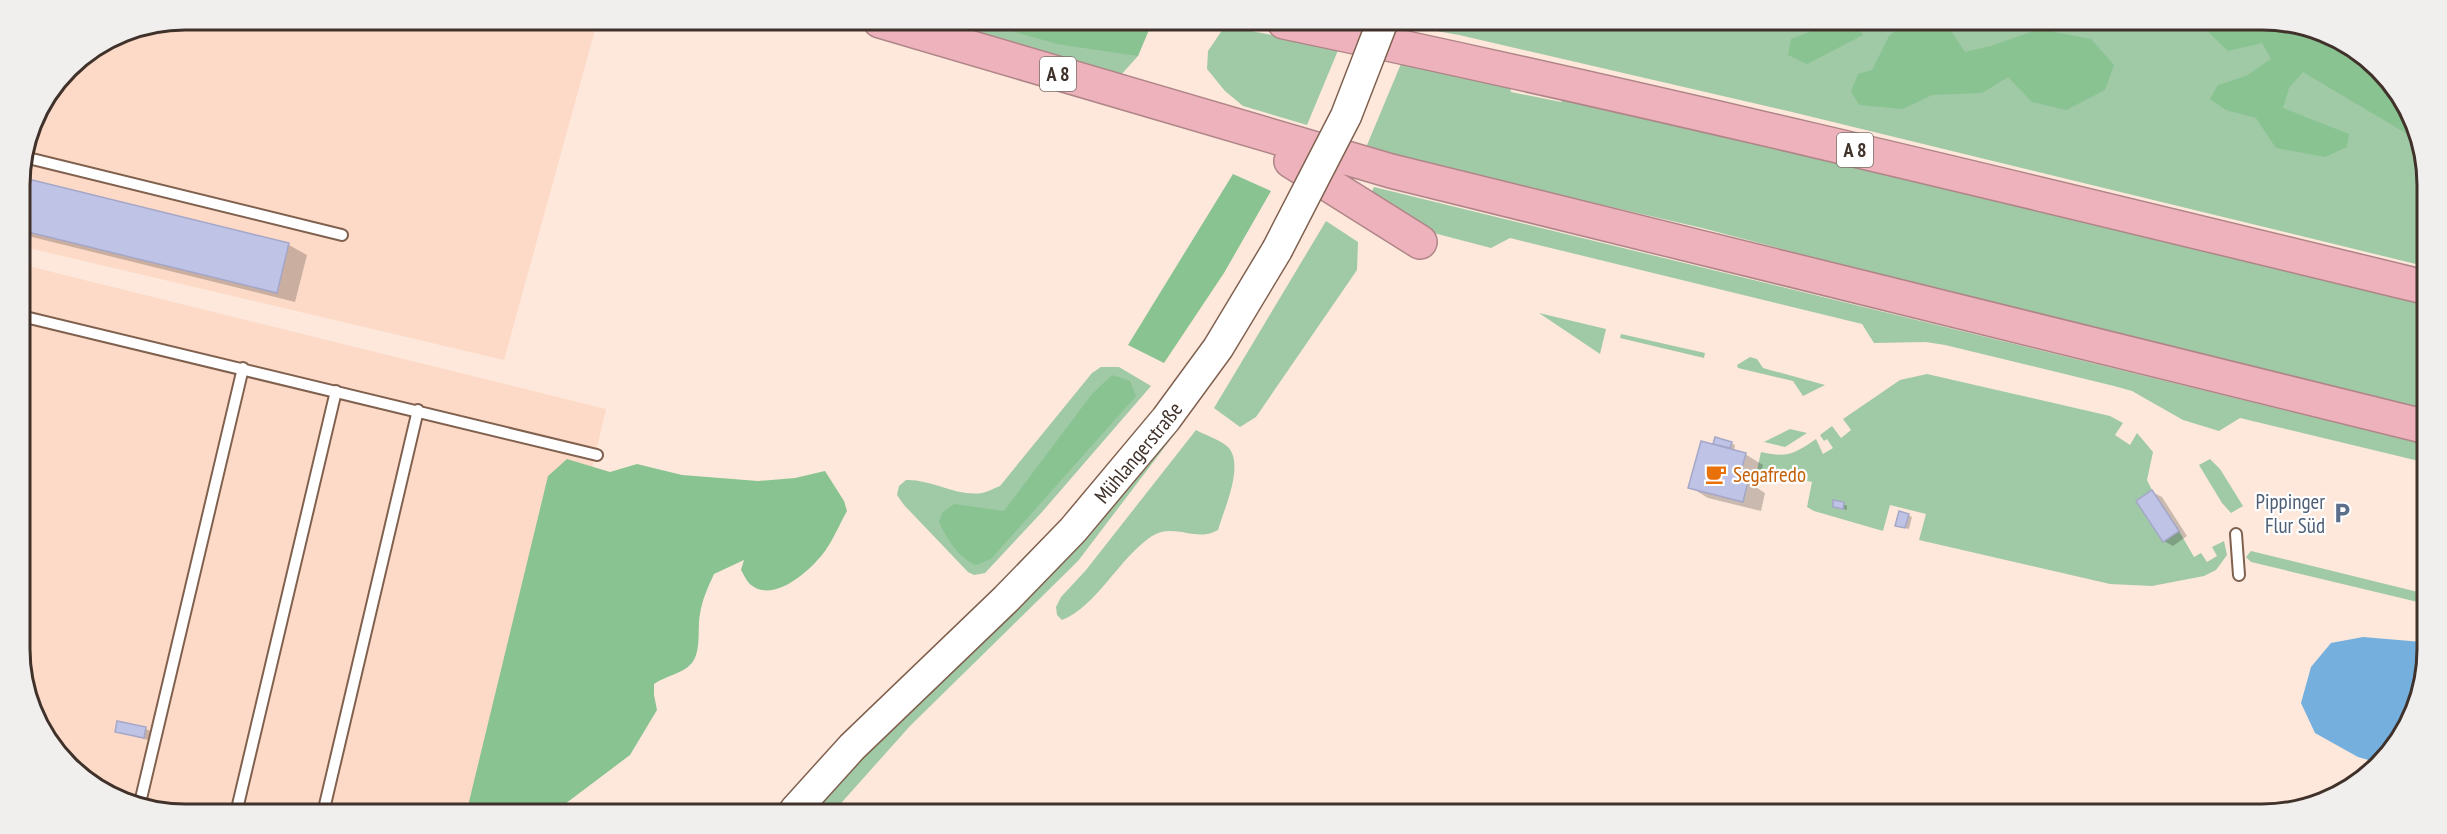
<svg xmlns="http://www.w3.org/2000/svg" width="2447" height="834" viewBox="0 0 2447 834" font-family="'PT Sans Narrow',sans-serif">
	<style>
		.built { fill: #fddac7 }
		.green { fill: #a0c9a6 }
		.forest { fill: #89c392 }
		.water { fill: #74afde }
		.shadow { fill: #0003 }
		.building { fill: #bfc3e5; stroke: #a4a7c8; stroke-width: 1.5 }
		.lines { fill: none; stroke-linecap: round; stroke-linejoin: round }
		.service-casing { stroke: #80614f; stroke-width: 14 }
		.secondary-casing { stroke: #80614f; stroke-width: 33 }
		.motorway-casing { stroke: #b08588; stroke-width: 36 }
		.service { stroke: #fff; stroke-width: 10 }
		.secondary { stroke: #fff; stroke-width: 30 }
		.motorway { stroke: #edb2bb; stroke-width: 33 }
		.secondary-bridge-casing { stroke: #80614f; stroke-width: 33; stroke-linecap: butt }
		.secondary-bridge { stroke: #fff; stroke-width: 30 }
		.labels { text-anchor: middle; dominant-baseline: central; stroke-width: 4.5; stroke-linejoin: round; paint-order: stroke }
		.shield { fill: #fff; stroke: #79706a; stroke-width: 1.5 }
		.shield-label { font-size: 20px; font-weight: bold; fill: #40322a }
		.street-label { font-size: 21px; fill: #40322a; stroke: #fff }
		.food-label { font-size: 21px; fill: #c56008; stroke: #fff; text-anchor: start }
		.service-label { font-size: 21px; fill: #4e5e75; stroke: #fff; text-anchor: end }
		.rim { fill: none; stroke: #40322a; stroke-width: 3 }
	</style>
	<rect width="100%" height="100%" fill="#fde8db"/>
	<path class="built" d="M 185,20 L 559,21 L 595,30 L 504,360 L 20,246 L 20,174 L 32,121 L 68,68 L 122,32 Z
		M 20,264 L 606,409 L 512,810 L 142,809 L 61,758 L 23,681 Z"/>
	<path class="green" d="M 936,22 L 1150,22 L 1138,56 L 1120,76 Z
		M 1416,23 L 2305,25 L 2386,76 L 2424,153 L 2424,266 L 1792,112 L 1459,35 L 1414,27 Z
		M 1225,26 L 1339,48 L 1307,125 L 1243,106 L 1225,91 L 1207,69 L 1208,51 Z
		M 1403,59 L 1509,82 L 1511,92 L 1561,102 L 1567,96 L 2117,228 L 2424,305 L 2423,411 L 2018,311 L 1702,228 L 1365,150 Z
		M 1374,187 L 2423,444 L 2423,462 L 2240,418 L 2219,431 L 2183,420 L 2132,391 L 2114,386 L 1945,345 L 1926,342 L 1874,343 L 1862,324 L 1510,238 L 1491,248 L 1426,231 L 1370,196 Z
		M 1326,221 L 1358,242 L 1357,270 L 1256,417 L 1240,427 L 1214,408 Z
		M 1539,313 L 1606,329 L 1600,354 Z
		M 1621,334 L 1705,353 L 1704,358 L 1620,338 Z
		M 1750,357 L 1757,359 L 1763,368 L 1825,385 L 1803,396 L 1793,381 L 1738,368 L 1737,365 Z
		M 1101,367 L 1119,367 L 1151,386 L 1042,512 L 985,573 L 974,575 L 968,572 L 904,505 L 897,495 L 899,486 L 906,480 C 932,479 956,497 982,493 C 988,492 994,488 1000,486 L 1092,373 Z
		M 1927,374 L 2110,416 L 2123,423 L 2115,435 L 2130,445 L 2137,433 L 2153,452 L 2147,480 L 2152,490 L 2136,501 L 2163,541 L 2179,531 L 2194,557 L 2201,553 L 2207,562 L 2217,556 L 2212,547 L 2224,541 L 2227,555 L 2216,570 L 2204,576 L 2152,586 L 2110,584 L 1919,540 L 1926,514 L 1890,505 L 1883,531 L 1814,511 L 1807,507 L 1812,482 L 1768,472 L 1766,477 L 1756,475 L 1761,452 C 1788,458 1794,454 1816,439 L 1823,454 L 1833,448 L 1827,439 L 1824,441 L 1820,435 L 1832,426 L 1841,438 L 1851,430 L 1843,419 L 1900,380 Z
		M 1180,422 L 1183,423 L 1078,561 L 910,726 L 834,811 L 821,810 L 824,799 L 863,753 Z
		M 1790,429 L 1807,433 L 1785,447 L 1764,442 Z
		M 1196,430 C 1205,435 1223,441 1229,448 C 1244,467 1224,509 1218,530 C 1197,543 1174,522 1152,536 C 1120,557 1095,608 1062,620 L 1057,615 L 1056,607 L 1061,597 L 1086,570 Z
		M 2210,459 L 2220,469 L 2243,506 L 2231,513 L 2222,503 L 2199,465 Z
		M 2251,551 L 2422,593 L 2422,603 L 2251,562 L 2246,557 Z"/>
	<path class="forest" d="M 980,22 L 1120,22 L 1149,30 L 1138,56 L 1057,44 Z
		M 1820,24 L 1855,24 L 1863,35 L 1807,64 L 1788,55 L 1791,39 L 1814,30 Z
		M 1903,24 L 1927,24 L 1951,31 L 1965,52 L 1991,46 L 2039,29 L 2091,39 L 2114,65 L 2105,90 L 2066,110 L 2032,102 L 2008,77 L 1982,93 L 1932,95 L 1903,109 L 1859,105 L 1851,91 L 1858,74 L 1872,70 L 1889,36 Z
		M 2201,25 L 2305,25 L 2386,76 L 2419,141 L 2303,72 L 2289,88 L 2283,108 L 2349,134 L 2347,147 L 2325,157 L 2276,148 L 2256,118 L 2226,110 L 2210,99 L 2218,85 L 2246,76 L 2271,59 L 2262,43 L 2228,51 Z
		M 1233,174 L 1271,191 L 1224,273 L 1164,363 L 1128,345 Z
		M 1112,375 L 1130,381 L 1136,396 L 991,559 L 976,565 C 959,559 946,537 939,522 L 942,513 L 954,504 L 1004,511 L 1092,394 Z
		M 567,459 L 610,472 L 637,464 L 682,475 L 758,481 L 795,478 L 825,471 L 844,501 L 847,511 C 839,525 832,543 822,555 C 808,572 774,603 751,585 C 747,582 744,575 741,570 L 744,560 L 714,574 C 708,587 702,600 700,614 C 697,629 702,652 691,664 C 682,674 665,676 654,684 L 654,695 L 657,710 L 630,755 L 557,810 L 467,810 L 548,476 Z"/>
	<path class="water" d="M 2363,637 L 2422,642 L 2422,692 L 2400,741 L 2379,763 L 2358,757 L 2315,733 L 2301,703 L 2311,667 L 2331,643 Z"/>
	<path class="shadow" d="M 20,179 L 289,245 L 307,255 L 295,302 L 20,234 Z
		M 1731,443 L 1735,445 L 1734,451 L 1745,454 L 1763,465 L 1757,488 L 1765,493 L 1761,511 L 1708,498 L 1690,487 L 1720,447 L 1714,444 Z
		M 2152,492 L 2162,497 L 2187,536 L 2173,546 L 2164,541 Z
		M 1843,504 L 1847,506 L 1847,510 L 1834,506 Z
		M 1908,515 L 1912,517 L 1909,529 L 1901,527 Z
		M 146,729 L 150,731 L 148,740 L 116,731 Z"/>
	<path class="building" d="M 20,177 L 289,243 L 277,293 L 20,230 Z
		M 1715,437 L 1732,442 L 1730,448 L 1713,444 Z
		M 1701,441 L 1746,453 L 1739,479 L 1748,481 L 1743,502 L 1688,488 Z
		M 2152,490 L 2179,531 L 2163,542 L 2136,501 Z
		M 1833,500 L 1844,502 L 1843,509 L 1833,507 Z
		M 1899,511 L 1909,514 L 1905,528 L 1895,526 Z
		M 117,721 L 146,727 L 144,738 L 115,732 Z"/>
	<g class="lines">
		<defs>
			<path id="service" d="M 24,157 L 342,235
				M 21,316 L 597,455
				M 2236,534 L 2239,575
				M 139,807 L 243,368
				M 237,809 L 336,391
				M 324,809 L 418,410"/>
			<g id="secondary">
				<path id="s1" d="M 795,810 L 852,747 L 1006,599 L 1073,530 L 1166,419 L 1218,348 L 1277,250"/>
			</g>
			<path id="motorway" d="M 880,21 L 1391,171 L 2423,426
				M 1284,22 C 1666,102 2045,195 2424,287
				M 1291,161 L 1420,242"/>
		</defs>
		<use href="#service" class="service-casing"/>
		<use href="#secondary" class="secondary-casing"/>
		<use href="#motorway" class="motorway-casing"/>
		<use href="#service" class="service"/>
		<use href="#secondary" class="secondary"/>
		<use href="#motorway" class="motorway"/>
		<defs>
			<path id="secondary-bridge" d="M 1277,250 L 1346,116 L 1382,23"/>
		</defs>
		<use href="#secondary-bridge" class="secondary-bridge-casing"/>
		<use href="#secondary-bridge" class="secondary-bridge"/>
	</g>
	<defs>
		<symbol id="cafe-bare" viewBox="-9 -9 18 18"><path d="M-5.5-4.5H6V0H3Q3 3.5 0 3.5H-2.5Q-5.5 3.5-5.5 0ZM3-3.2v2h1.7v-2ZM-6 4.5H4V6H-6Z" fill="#e8710a" stroke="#fff" stroke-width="2.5" paint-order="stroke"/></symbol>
		<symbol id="parking-bare" viewBox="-9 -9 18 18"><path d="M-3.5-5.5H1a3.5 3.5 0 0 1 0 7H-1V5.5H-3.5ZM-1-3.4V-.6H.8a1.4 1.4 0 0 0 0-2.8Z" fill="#5c6f8a" stroke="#fff" stroke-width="2.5" paint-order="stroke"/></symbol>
	</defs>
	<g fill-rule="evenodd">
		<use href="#cafe-bare" x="1701" y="459" width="30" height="30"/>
		<use href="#parking-bare" x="2327" y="498" width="30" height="30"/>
	</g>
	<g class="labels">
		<g class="shield">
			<rect x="1040" y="57" width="36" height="34" rx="4.5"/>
			<rect x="1837" y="133" width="36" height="34" rx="4.5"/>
		</g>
		<g class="shield-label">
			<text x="1058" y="74">A 8</text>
			<text x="1855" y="150">A 8</text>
		</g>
		<g class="street-label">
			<text stroke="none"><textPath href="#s1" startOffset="496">Mühlangerstraße</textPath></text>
		</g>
		<g class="food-label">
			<text x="1733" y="474">Segafredo</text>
		</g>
		<g class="service-label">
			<text x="2325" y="501">Pippinger<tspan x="2325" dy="24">Flur Süd</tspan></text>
		</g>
	</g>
	<path d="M0 0H2447V834H0ZM185 30H2262A155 155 0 0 1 2417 185V649A155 155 0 0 1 2262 804H185A155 155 0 0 1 30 649V185A155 155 0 0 1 185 30Z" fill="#f0efee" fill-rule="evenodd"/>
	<path class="rim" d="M185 30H2262A155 155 0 0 1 2417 185V649A155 155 0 0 1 2262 804H185A155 155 0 0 1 30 649V185A155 155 0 0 1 185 30Z"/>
</svg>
